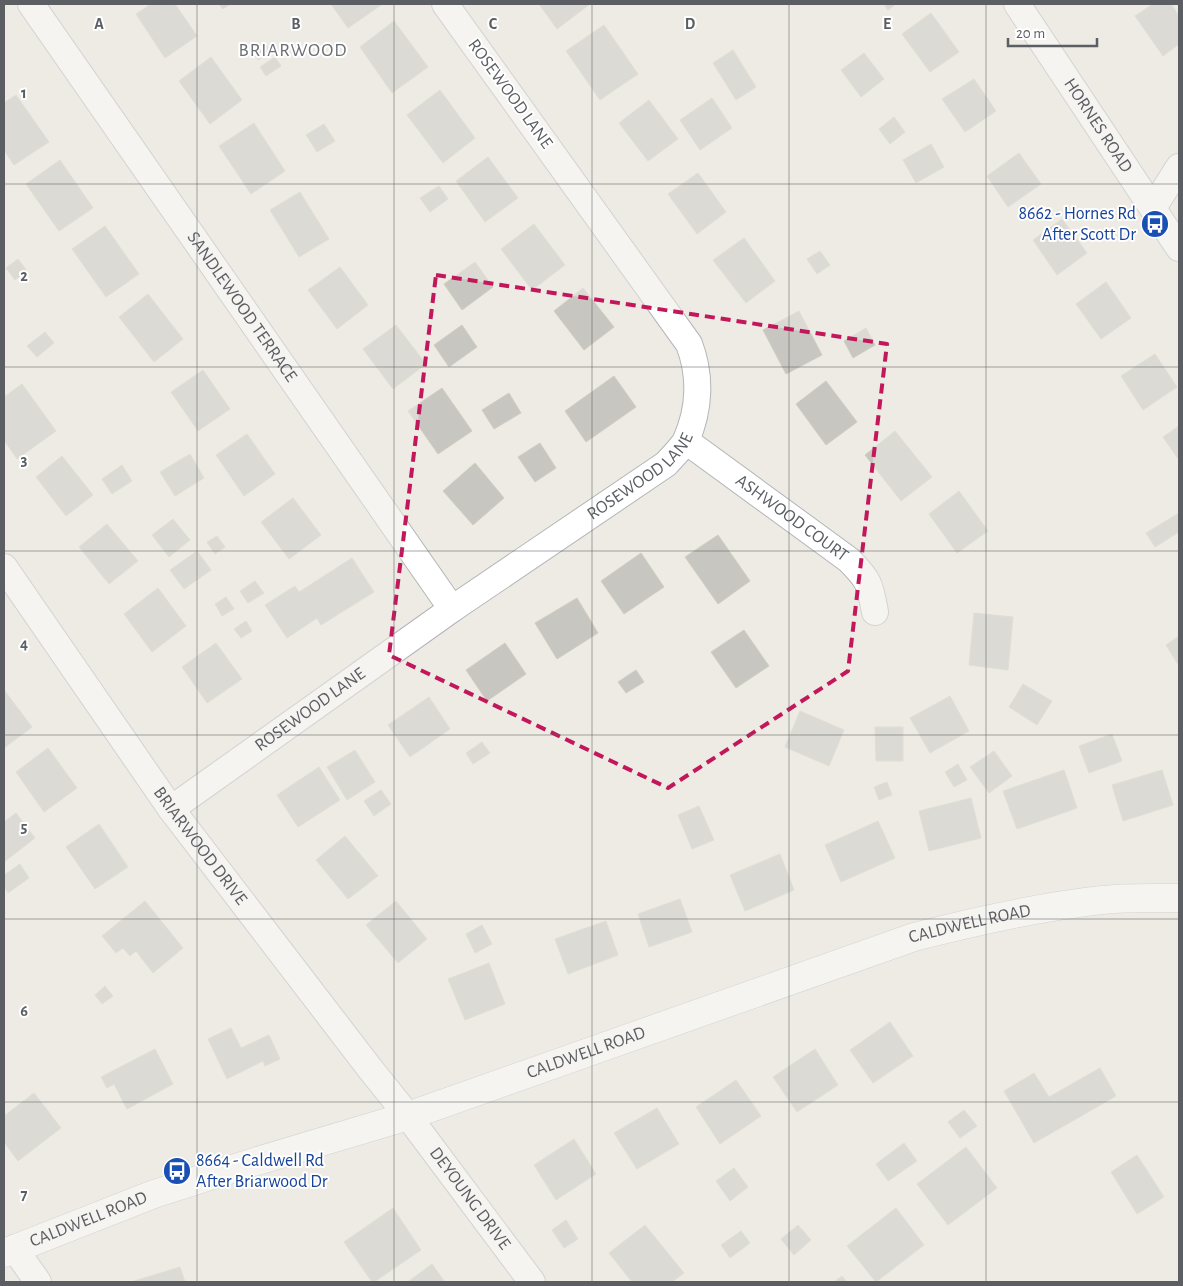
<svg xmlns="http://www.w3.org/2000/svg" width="1183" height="1286" viewBox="0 0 1183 1286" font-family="'Alegreya Sans',sans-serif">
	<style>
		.building { fill: #c8c6c0; stroke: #d2cdc1 }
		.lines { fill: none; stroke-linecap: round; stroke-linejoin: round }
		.street-casing { stroke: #b3b5ba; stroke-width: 28 }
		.secondary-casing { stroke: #b4b7bd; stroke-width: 29 }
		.street { stroke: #fff; stroke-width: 26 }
		.secondary { stroke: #fff; stroke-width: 28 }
		.marked { fill: none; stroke: #c2185b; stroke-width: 4; stroke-dasharray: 10 6; stroke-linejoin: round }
		.grid { fill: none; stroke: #5b5e63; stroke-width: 1; stroke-opacity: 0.55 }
		.labels { text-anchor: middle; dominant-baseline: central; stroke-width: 4; stroke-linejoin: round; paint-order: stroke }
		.street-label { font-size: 18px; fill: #5b5e63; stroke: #fff }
		.transit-label { font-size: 18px; fill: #164399; stroke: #fff; text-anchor: end }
		.neighbourhood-label { font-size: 19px; letter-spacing: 1px; fill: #6c7075; stroke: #fff }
		.grid-label { font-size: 16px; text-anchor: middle; font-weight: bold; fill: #5b5e63; stroke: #fff; stroke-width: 4; stroke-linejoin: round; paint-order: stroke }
	</style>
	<rect width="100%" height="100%" fill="#edebe3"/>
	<path class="building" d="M 151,4 L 175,4 L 197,36 L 165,58 L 136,14 Z
		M 219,4 L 230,4 L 223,9 Z
		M 331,4 L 381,4 L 381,5 L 348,28 Z
		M 539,4 L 590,4 L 557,29 Z
		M 884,4 L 896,4 L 888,10 Z
		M 1153,4 L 1171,4 L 1179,16 L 1179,44 L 1163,56 L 1135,16 Z
		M 931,13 L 959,52 L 930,72 L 902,34 Z
		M 394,21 L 428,67 L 392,93 L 360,47 Z
		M 604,25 L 638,74 L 600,100 L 566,51 Z
		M 264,42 L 271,52 L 258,60 L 251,50 Z
		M 733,50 L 756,87 L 736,100 L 713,63 Z
		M 864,53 L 884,79 L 861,97 L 841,70 Z
		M 211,57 L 242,100 L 210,124 L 179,81 Z
		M 275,57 L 281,66 L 266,76 L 260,67 Z
		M 974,79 L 996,111 L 965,132 L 942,99 Z
		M 440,90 L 475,138 L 443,163 L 407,115 Z
		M 16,95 L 49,142 L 14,165 L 4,150 L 4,103 Z
		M 712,98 L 732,128 L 700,150 L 680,120 Z
		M 649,100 L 678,139 L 648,161 L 619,123 Z
		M 894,117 L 905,132 L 890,144 L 879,129 Z
		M 254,123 L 285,171 L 251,194 L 219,146 Z
		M 324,124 L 335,141 L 317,152 L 306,135 Z
		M 931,144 L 944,167 L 916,183 L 903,160 Z
		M 1019,153 L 1041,184 L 1008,207 L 987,176 Z
		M 488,157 L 518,198 L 485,222 L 456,181 Z
		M 60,160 L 93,208 L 59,231 L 26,184 Z
		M 698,173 L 726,212 L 697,234 L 668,194 Z
		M 439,186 L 448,199 L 430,212 L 420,198 Z
		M 300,192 L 329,239 L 299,257 L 270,210 Z
		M 1062,219 L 1087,253 L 1057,275 L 1033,240 Z
		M 534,224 L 565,265 L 532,290 L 501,249 Z
		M 105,226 L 139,274 L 106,297 L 72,249 Z
		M 744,238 L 775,281 L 746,303 L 713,260 Z
		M 820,251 L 830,265 L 817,274 L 807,259 Z
		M 18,259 L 27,271 L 15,280 L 6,268 Z
		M 475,262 L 493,287 L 462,310 L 444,284 Z
		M 340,267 L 368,305 L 337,329 L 308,290 Z
		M 1106,282 L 1131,318 L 1101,339 L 1076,304 Z
		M 583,288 L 614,327 L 584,350 L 554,311 Z
		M 148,294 L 183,339 L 154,362 L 119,317 Z
		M 799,311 L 822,355 L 786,374 L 763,330 Z
		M 396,325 L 426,364 L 393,389 L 363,349 Z
		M 462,325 L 477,347 L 449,367 L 434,345 Z
		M 866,328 L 875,345 L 853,358 L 844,341 Z
		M 45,332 L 54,343 L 37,357 L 27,346 Z
		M 1155,354 L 1177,387 L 1143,410 L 1121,376 Z
		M 203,370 L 230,409 L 198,431 L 171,392 Z
		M 614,376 L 636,407 L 586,442 L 565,411 Z
		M 826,381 L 857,422 L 826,445 L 796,404 Z
		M 22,384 L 56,431 L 17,459 L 4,440 L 4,397 Z
		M 442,388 L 472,431 L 438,454 L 408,411 Z
		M 509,393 L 521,413 L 494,429 L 482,410 Z
		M 1179,426 L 1179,460 L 1163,437 Z
		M 895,431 L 932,477 L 901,501 L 865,455 Z
		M 247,434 L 275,474 L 244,496 L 216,455 Z
		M 540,443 L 556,468 L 535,482 L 518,457 Z
		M 190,454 L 204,478 L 175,496 L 160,472 Z
		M 62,456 L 93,495 L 66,516 L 36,477 Z
		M 475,463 L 504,498 L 473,525 L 443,491 Z
		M 122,465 L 132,481 L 112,494 L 102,479 Z
		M 959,491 L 988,531 L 957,553 L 929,514 Z
		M 293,498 L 321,535 L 289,559 L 261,522 Z
		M 1179,513 L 1179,532 L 1155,547 L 1146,533 Z
		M 173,519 L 190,540 L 169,557 L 152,535 Z
		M 107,524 L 138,561 L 109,584 L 79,547 Z
		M 718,535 L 750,581 L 718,604 L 685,557 Z
		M 217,536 L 225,547 L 215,554 L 207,542 Z
		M 197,551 L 211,570 L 184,589 L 170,570 Z
		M 641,553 L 664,587 L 624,614 L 601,581 Z
		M 352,558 L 374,592 L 321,625 L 317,618 L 287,638 L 265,605 L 295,586 L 299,592 Z
		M 255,581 L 264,593 L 248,603 L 240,591 Z
		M 158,588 L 186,626 L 152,652 L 124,614 Z
		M 226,597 L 234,609 L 222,616 L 215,604 Z
		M 577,598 L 598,633 L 557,659 L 535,623 Z
		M 974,613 L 1013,617 L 1008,670 L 969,665 Z
		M 246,621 L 252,631 L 241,638 L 234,629 Z
		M 744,630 L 769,666 L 736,688 L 711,652 Z
		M 1179,636 L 1179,666 L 1166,645 Z
		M 216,643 L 242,679 L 207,703 L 182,667 Z
		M 505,643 L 526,674 L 487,701 L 466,670 Z
		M 636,670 L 644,682 L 626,693 L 618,682 Z
		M 1023,684 L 1052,701 L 1037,725 L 1009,707 Z
		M 4,690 L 32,727 L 4,748 Z
		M 950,696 L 969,731 L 930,753 L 910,718 Z
		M 429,697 L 450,729 L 410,757 L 388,725 Z
		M 800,711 L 844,730 L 829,766 L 785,747 Z
		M 875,727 L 903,727 L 903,761 L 876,761 Z
		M 1112,734 L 1122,761 L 1089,773 L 1079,746 Z
		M 482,742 L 490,753 L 473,764 L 466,753 Z
		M 48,748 L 77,788 L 44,812 L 16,772 Z
		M 355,750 L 375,782 L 347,800 L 327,767 Z
		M 994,751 L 1012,776 L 989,793 L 970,767 Z
		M 958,764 L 967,780 L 954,787 L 945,772 Z
		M 319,767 L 340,800 L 298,827 L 277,795 Z
		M 1064,770 L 1077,808 L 1017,829 L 1003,791 Z
		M 1162,770 L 1173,805 L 1123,821 L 1112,785 Z
		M 887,782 L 892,795 L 879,800 L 874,787 Z
		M 381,790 L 391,804 L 374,816 L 364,801 Z
		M 971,798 L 981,838 L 929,851 L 919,811 Z
		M 699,806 L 714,840 L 692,849 L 678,815 Z
		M 16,813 L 35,838 L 4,862 L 4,822 Z
		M 878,821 L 895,858 L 841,882 L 825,845 Z
		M 99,824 L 128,867 L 95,889 L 66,847 Z
		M 345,836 L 378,876 L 348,899 L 316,860 Z
		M 780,854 L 794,890 L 745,911 L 730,875 Z
		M 20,864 L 29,878 L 8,893 L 4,886 L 4,875 Z
		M 680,899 L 692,932 L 649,947 L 638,914 Z
		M 145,901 L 183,948 L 153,973 L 136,951 L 130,956 L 123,948 L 116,953 L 102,936 Z
		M 396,901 L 427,939 L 398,963 L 366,925 Z
		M 606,921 L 618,955 L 568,974 L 555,939 Z
		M 482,925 L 492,944 L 475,953 L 466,934 Z
		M 489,963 L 505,1004 L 465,1020 L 448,979 Z
		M 105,986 L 113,996 L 102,1004 L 95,995 Z
		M 890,1022 L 913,1056 L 873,1083 L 850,1050 Z
		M 231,1028 L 241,1048 L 269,1035 L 280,1059 L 265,1066 L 263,1061 L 227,1079 L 208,1039 Z
		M 155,1049 L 173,1084 L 127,1109 L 114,1084 L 107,1088 L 101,1077 Z
		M 815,1049 L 838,1085 L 797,1112 L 773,1077 Z
		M 1100,1068 L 1116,1096 L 1034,1143 L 1004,1091 L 1034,1073 L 1049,1097 Z
		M 736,1080 L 761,1116 L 720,1144 L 696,1107 Z
		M 34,1093 L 61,1128 L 18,1161 L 4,1142 L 4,1116 Z
		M 657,1108 L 679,1144 L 637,1169 L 614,1133 Z
		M 964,1110 L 977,1126 L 960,1138 L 948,1122 Z
		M 574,1139 L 596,1174 L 556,1200 L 534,1165 Z
		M 904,1143 L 917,1161 L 888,1181 L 876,1164 Z
		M 966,1147 L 997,1188 L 948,1225 L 917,1184 Z
		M 1137,1155 L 1164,1197 L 1137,1214 L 1111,1172 Z
		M 734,1168 L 748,1187 L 730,1201 L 716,1181 Z
		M 393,1208 L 421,1250 L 374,1282 L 372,1282 L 344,1242 Z
		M 896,1208 L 924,1245 L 876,1282 L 847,1246 Z
		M 566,1220 L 578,1239 L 564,1248 L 552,1230 Z
		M 645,1225 L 684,1273 L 672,1282 L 632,1282 L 609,1253 Z
		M 798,1225 L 811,1240 L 794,1255 L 781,1239 Z
		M 741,1231 L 750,1243 L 730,1258 L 721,1245 Z
		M 432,1264 L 445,1282 L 409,1282 L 409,1281 Z
		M 180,1267 L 185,1282 L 131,1282 Z
		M 842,1276 L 847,1282 L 834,1282 Z"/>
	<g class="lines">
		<defs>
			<g id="street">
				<path id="s1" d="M 31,4 L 452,609"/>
				<path id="s2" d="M 1017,4 L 1179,248"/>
				<path d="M 1153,208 L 1179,167"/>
				<path id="s3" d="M 686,441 L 849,560 C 869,580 870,584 875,612"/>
				<path id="s4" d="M 4,567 L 171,809 L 371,1070 L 408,1116 L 532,1282"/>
				<path id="s5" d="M 171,809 L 452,609 L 666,464 C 672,457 682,448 686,440 C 700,409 701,375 689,344 L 445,4"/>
				<path d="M 14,1248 L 38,1282"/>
			</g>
			<g id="secondary">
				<path id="s6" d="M 4,1253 L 154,1194 L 254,1162 L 408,1116 L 914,937 C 976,921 1038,907 1102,900 C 1128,897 1154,898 1179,898"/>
			</g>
		</defs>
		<use href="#street" class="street-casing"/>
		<use href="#secondary" class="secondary-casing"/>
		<use href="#street" class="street"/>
		<use href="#secondary" class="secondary"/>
	</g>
	<path d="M0 0H1183V1286H0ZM 436,275 L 887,344 L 848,671 L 668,788 L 389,655 Z" fill="#edebe3" fill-opacity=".55" fill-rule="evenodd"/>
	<path class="marked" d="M 436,275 L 887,344 L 848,671 L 668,788 L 389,655 Z"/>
	<path class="grid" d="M 197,4 L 197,1282M 394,4 L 394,1282M 592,4 L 592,1282M 789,4 L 789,1282M 986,4 L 986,1282M 4,184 L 1179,184M 4,367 L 1179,367M 4,551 L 1179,551M 4,735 L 1179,735M 4,919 L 1179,919M 4,1102 L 1179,1102"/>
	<defs>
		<symbol id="bus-disc" viewBox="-11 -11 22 22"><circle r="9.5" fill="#1a4fb4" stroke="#fff"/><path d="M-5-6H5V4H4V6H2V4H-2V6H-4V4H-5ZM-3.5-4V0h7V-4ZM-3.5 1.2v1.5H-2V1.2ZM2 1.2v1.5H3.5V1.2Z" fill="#fff"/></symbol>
	</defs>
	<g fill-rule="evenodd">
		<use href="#bus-disc" x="1139" y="208" width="32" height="32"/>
		<use href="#bus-disc" x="161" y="1155" width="32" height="32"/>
	</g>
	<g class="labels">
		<g class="street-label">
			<text transform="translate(510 94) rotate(54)">ROSEWOOD LANE</text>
			<text stroke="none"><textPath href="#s2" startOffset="146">HORNES ROAD</textPath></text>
			<text stroke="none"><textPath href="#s1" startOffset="369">SANDLEWOOD TERRACE</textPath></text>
			<text stroke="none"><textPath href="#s5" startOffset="576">ROSEWOOD LANE</textPath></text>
			<text stroke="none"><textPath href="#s3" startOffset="131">ASHWOOD COURT</textPath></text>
			<text stroke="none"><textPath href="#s5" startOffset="171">ROSEWOOD LANE</textPath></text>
			<text stroke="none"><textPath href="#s4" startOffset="341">BRIARWOOD DRIVE</textPath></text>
			<text stroke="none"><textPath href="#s6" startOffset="1021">CALDWELL ROAD</textPath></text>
			<text stroke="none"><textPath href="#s6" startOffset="616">CALDWELL ROAD</textPath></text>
			<text stroke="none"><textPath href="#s4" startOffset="785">DEYOUNG DRIVE</textPath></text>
			<text stroke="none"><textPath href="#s6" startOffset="91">CALDWELL ROAD</textPath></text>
		</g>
		<g class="transit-label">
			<text x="1136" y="214">8662 - Hornes Rd<tspan x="1136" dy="21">After Scott Dr</tspan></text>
			<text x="196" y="1161" text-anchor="start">8664 - Caldwell Rd<tspan x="196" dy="21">After Briarwood Dr</tspan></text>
		</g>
		<g class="neighbourhood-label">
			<text x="293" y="50">BRIARWOOD</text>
		</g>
	</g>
	<g class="grid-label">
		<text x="99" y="29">A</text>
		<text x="296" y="29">B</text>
		<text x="493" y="29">C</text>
		<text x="690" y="29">D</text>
		<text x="887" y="29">E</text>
		<text x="24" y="98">1</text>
		<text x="24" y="281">2</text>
		<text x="24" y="465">3</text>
		<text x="24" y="649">4</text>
		<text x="24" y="832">5</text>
		<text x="24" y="1016">6</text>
		<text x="24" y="1200">7</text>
	</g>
	<rect width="1183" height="1286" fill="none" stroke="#5b5e63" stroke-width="10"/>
	<path d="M1008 38v8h89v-8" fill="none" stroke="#5b5e63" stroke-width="2.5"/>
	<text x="1016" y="38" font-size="15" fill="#5b5e63" stroke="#ffffff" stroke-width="4" paint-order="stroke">20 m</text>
</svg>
